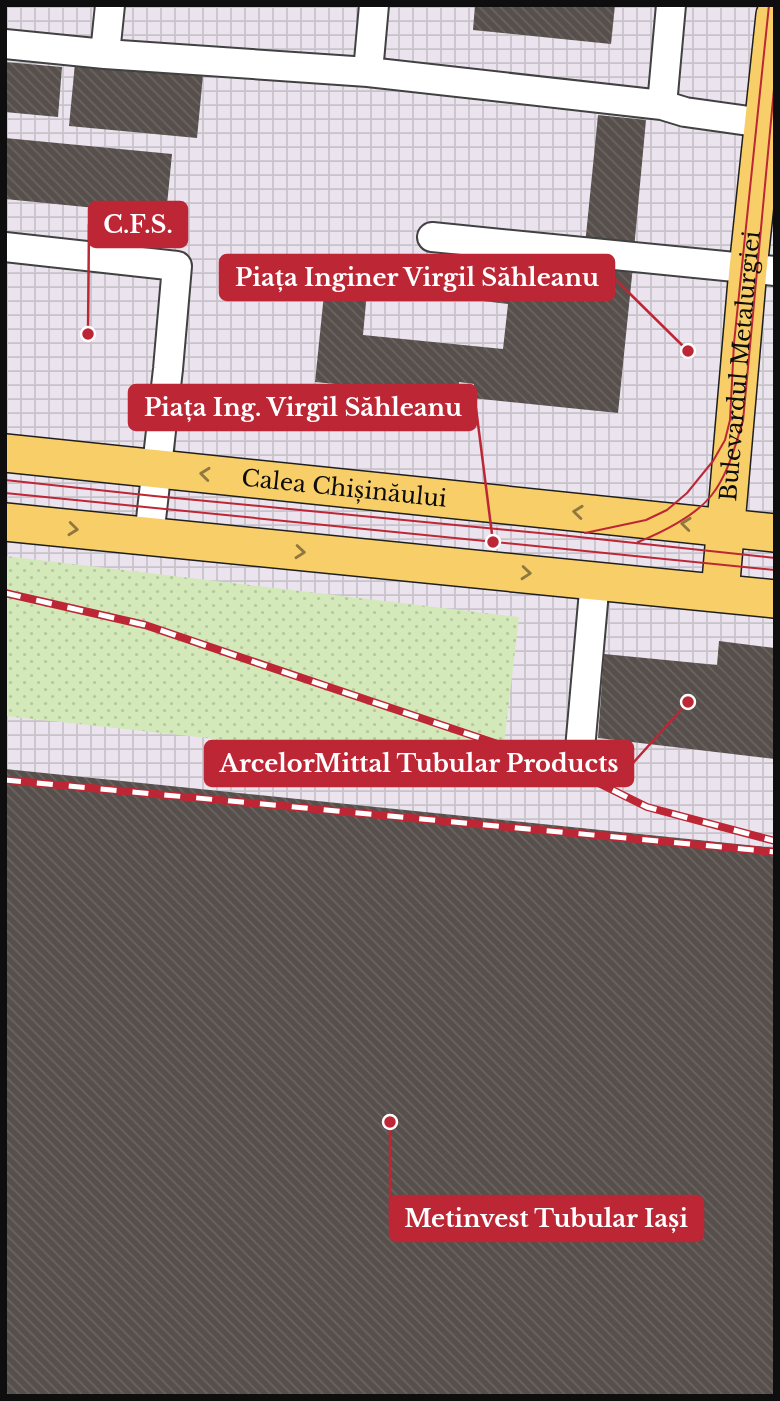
<svg xmlns="http://www.w3.org/2000/svg" width="780" height="1401" viewBox="0 0 780 1401" font-family="'Libre Baskerville',serif">
	<style>
		.industrial { fill: url(#industrial-grid) }
		.grass { fill: url(#grass-dots) }
		.building { fill: url(#building-back-hatch) }
		.lines { fill: none; stroke-linecap: round; stroke-linejoin: round }
		.minor-casing { stroke: #414141; stroke-width: 32 }
		.major-casing { stroke: #1f1f1f; stroke-width: 40 }
		.minor { stroke: #fff; stroke-width: 28 }
		.major { stroke: #f7ce68; stroke-width: 37 }
		.tram { stroke: #bd2735; stroke-width: 2 }
		.rail-casing { stroke: #bd2735; stroke-width: 8 }
		.rail { stroke: #fff; stroke-width: 5; stroke-dasharray: 16; stroke-linecap: butt }
		.oneway { stroke: #8e7840 }
		.labels { text-anchor: middle; dominant-baseline: central; stroke-width: 7; stroke-linejoin: round; paint-order: stroke }
		.street-label { font-size: 23px; fill: #0e0e0e; stroke: #fff }
		.leader { fill: none; stroke: #bd2735; stroke-width: 2.5 }
		.callout-dot { fill: #bd2735; stroke: #fff; stroke-width: 2.5 }
		.callout { fill: #bd2735; stroke: #bd2735; stroke-width: 2.5 }
		.callout-label { font-size: 24px; text-anchor: middle; font-weight: bold; fill: #fff }
	</style>
	<defs>
		<pattern id="industrial-grid" width="8" height="8" patternUnits="userSpaceOnUse" patternTransform="scale(1.75)"><rect width="8" height="8" fill="#ebe3ed"/><path d="M0 4h8M4 0v8" fill="none" stroke="#c8c2ca"/></pattern>
		<pattern id="grass-dots" width="8" height="8" patternUnits="userSpaceOnUse" patternTransform="scale(1.75)"><rect width="8" height="8" fill="#d4e9b9"/><path d="M2 2h.1M6 6h.1" fill="none" stroke="#b5c79e" stroke-width="1.8" stroke-linecap="round"/></pattern>
		<pattern id="building-back-hatch" width="6" height="6" patternUnits="userSpaceOnUse" patternTransform="scale(1.75)"><rect width="6" height="6" fill="#574f4b"/><path d="M-1 5l2 2M0 0l6 6M5-1l2 2" fill="none" stroke="#6a6461"/></pattern>
	</defs>
	<rect width="100%" height="100%" fill="#fffbf0"/>
	<path class="industrial" d="M 5,5 L 775,5 L 775,1396 L 5,1396 Z"/>
	<path class="grass" d="M 5,556 L 519,617 L 501,770 L 5,716 Z"/>
	<path class="building" d="M 475,5 L 615,5 L 611,44 L 473,30 Z
		M 5,62 L 62,67 L 58,117 L 5,112 Z
		M 75,63 L 203,75 L 197,138 L 69,126 Z
		M 598,115 L 646,120 L 634,249 L 585,245 Z
		M 5,138 L 172,154 L 166,215 L 5,199 Z
		M 487,252 L 633,266 L 618,413 L 472,398 L 474,384 L 459,382 L 458,396 L 315,382 L 328,255 L 370,259 L 363,335 L 503,349 L 508,304 L 483,301 Z
		M 719,641 L 775,648 L 775,759 L 598,738 L 604,654 L 717,665 Z
		M 5,769 L 775,848 L 775,1396 L 5,1396 Z"/>
	<g class="lines">
		<defs>
			<path id="minor" d="M 5,44 L 105,54 L 368,72 L 662,105 L 685,112 L 763,123
				M 105,54 L 110,5
				M 368,72 L 374,5
				M 662,105 L 671,5
				M 432,237 L 775,271
				M 5,247 L 177,266 L 168,369 L 149,537
				M 580,749 L 595,580"/>
			<g id="major">
				<path id="s1" d="M 5,453 L 775,533"/>
				<path d="M 5,522 L 775,599"/>
				<path id="s2" d="M 720,593 L 748,269 L 775,15"/>
			</g>
		</defs>
		<use href="#minor" class="minor-casing"/>
		<use href="#major" class="major-casing"/>
		<use href="#minor" class="minor"/>
		<use href="#major" class="major"/>
		<path class="tram" d="M 5,480 L 154,496 L 560,535 L 775,558
			M 5,493 L 775,570
			M 585,533 L 646,520 L 667,510 L 687,493 L 713,461 L 725,440 L 730,420 L 734,343 L 769,5
			M 638,542 C 661,533 695,516 711,496 C 728,475 735,446 743,421 L 775,78"/>
		<defs>
			<path id="rail" d="M 5,593 L 145,625 L 566,767 L 647,807 L 775,841
				M 5,780 L 775,852"/>
		</defs>
		<use href="#rail" class="rail-casing"/>
		<use href="#rail" class="rail"/>
	</g>
	<defs><path id="oneway-chevron" d="M-2-3.5L2.5 0L-2 3.5" fill="none" stroke-width="1.6" stroke-linecap="round" stroke-linejoin="round" transform="scale(1.75)"/></defs>
	<g class="oneway">
		<use href="#oneway-chevron" transform="translate(205 474) rotate(-174)"/>
		<use href="#oneway-chevron" transform="translate(578 512) rotate(-174)"/>
		<use href="#oneway-chevron" transform="translate(686 524) rotate(-174)"/>
		<use href="#oneway-chevron" transform="translate(73 529) rotate(6)"/>
		<use href="#oneway-chevron" transform="translate(300 552) rotate(5)"/>
		<use href="#oneway-chevron" transform="translate(526 573) rotate(5)"/>
	</g>
	<g class="labels">
		<g class="street-label">
			<text stroke="none"><textPath href="#s2" startOffset="228">Bulevardul Metalurgiei</textPath></text>
			<text stroke="none"><textPath href="#s1" startOffset="341">Calea Chișinăului</textPath></text>
		</g>
	</g>
	<path class="leader" d="M88 334L89 224M688 351L614 278M493 542L476 408M688 702L633 763M390 1122L390 1219"/>
	<g class="callout-dot">
		<circle cx="88" cy="334" r="7"/>
		<circle cx="688" cy="351" r="7"/>
		<circle cx="493" cy="542" r="7"/>
		<circle cx="688" cy="702" r="7"/>
		<circle cx="390" cy="1122" r="7"/>
	</g>
	<g class="callout">
		<rect x="89" y="202" width="98" height="45" rx="7"/>
		<rect x="220" y="255" width="394" height="45" rx="7"/>
		<rect x="129" y="385" width="347" height="45" rx="7"/>
		<rect x="205" y="741" width="428" height="45" rx="7"/>
		<rect x="390" y="1196" width="313" height="45" rx="7"/>
	</g>
	<g class="callout-label">
		<text x="138" y="233">C.F.S.</text>
		<text x="417" y="286">Piața Inginer Virgil Săhleanu</text>
		<text x="303" y="416">Piața Ing. Virgil Săhleanu</text>
		<text x="419" y="772">ArcelorMittal Tubular Products</text>
		<text x="546" y="1227">Metinvest Tubular Iași</text>
	</g>
	<rect width="780" height="1401" fill="none" stroke="#0e0e0e" stroke-width="14"/>
</svg>
